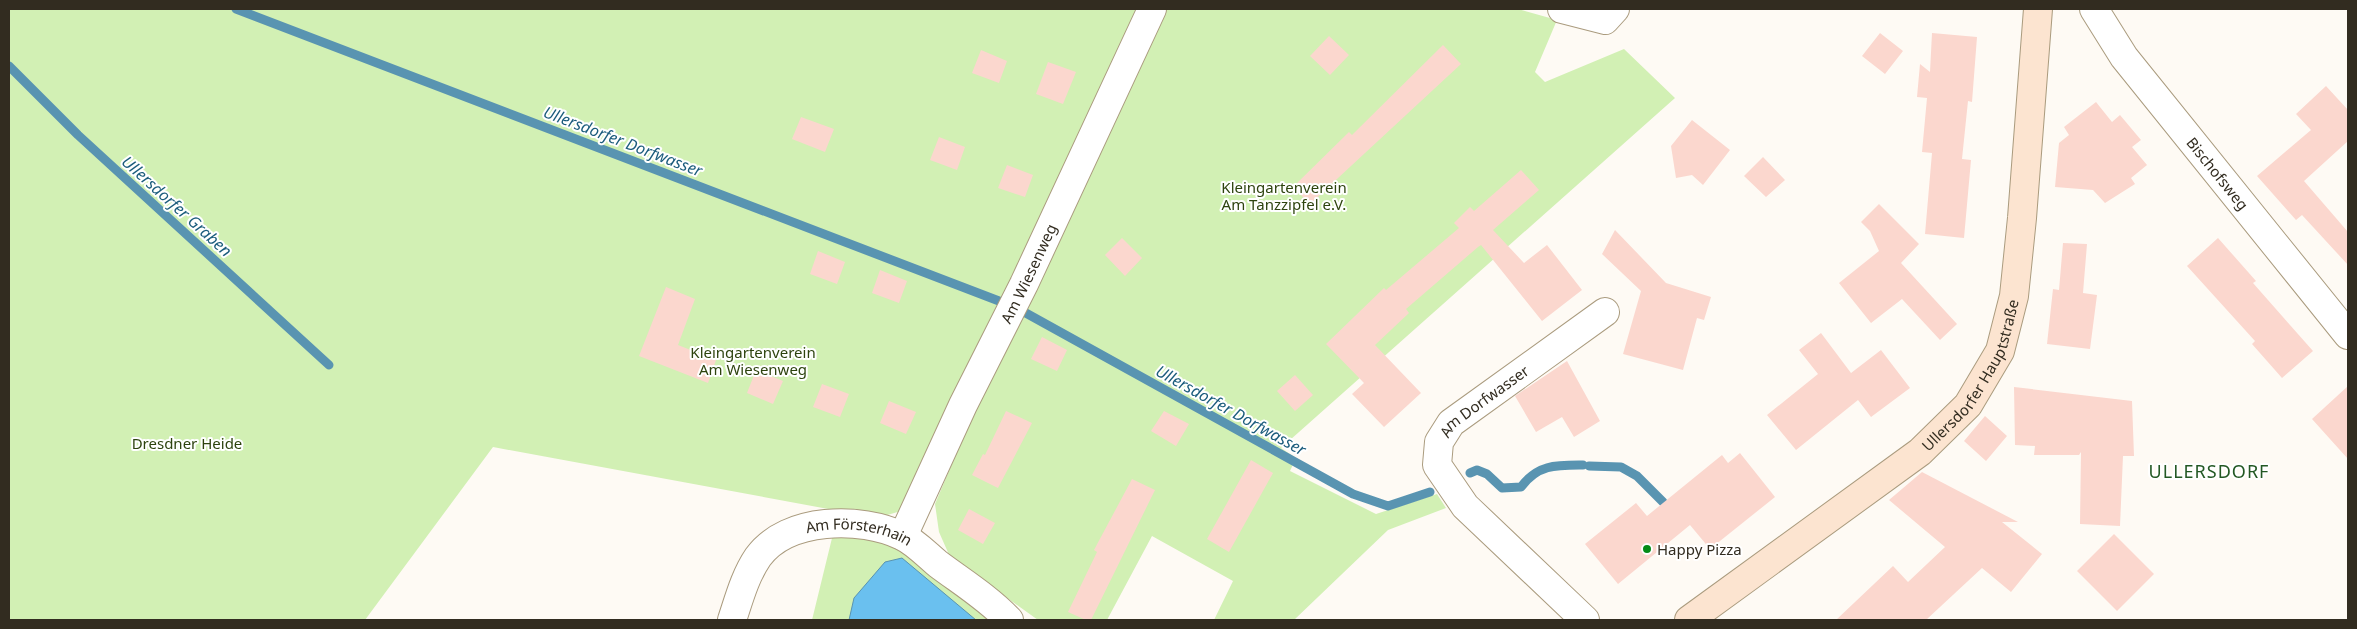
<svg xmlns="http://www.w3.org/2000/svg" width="2357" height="629" viewBox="0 0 2357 629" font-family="'Noto Sans',sans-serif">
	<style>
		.green { fill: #d2f0b4 }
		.water { fill: #6ac0ef; stroke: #5994b1 }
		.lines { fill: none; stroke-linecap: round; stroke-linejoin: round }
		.stream { stroke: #5994b1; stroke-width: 9 }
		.building { fill: #fbd7ce }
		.minor-casing { stroke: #aa9b7e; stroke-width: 30 }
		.secondary-casing { stroke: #aa9b7e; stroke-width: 30 }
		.minor { stroke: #fff; stroke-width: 28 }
		.secondary { stroke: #fce4d0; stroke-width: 28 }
		.poi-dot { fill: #058b18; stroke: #fff; stroke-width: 2 }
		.labels { text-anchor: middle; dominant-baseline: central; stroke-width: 4; stroke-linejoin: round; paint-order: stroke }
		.street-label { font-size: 15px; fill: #322c20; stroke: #fff }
		.park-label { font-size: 15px; fill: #2d430e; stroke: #fff }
		.poi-label { font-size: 15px; fill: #322c20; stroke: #fff; text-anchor: start }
		.water-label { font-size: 16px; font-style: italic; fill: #1b5c7c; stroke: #fff }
		.quarter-label { font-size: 18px; letter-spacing: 1px; fill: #235824; stroke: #fff }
	</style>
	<rect width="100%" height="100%" fill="#fefaf4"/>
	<path class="green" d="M 9,9 L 1138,9 L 901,511 L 877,518 L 493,447 L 365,620 L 9,620 Z
		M 1165,9 L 1518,9 L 1557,20 L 1535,72 L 1545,82 L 1624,49 L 1675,98 L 1281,448 L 1296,458 L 1290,471 L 1376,514 L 1437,494 L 1446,508 L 1388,530 L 1294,620 L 1214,620 L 1233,581 L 1152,536 L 1107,620 L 1038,620 L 950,557 L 939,532 L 935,504 L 973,414 Z
		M 833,534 L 856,534 L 896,547 L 993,620 L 812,620 Z"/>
	<path class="water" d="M 902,558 L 976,620 L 849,620 L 854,598 L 885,562 Z"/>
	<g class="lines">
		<path class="stream" d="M 236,9 L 999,301
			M 9,66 L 78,135 L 329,365
			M 1024,312 L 1353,494 L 1388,506 L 1430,492
			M 1589,466 L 1621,467 L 1637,476 L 1663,502
			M 1470,473 L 1477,470 L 1487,474 L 1502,488 L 1521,487 C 1538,464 1557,465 1583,465"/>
	</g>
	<path class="building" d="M 1880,33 L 1903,51 L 1885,74 L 1862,56 Z
		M 1932,33 L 1977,37 L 1972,102 L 1968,101 L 1962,159 L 1971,160 L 1964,238 L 1925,234 L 1932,153 L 1922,152 L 1927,98 L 1917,97 L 1920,64 L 1930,72 Z
		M 1329,36 L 1349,55 L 1330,75 L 1310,56 Z
		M 1443,45 L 1461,64 L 1310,204 L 1293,187 L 1349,132 L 1352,135 Z
		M 981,50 L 1007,61 L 999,83 L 972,73 Z
		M 1048,62 L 1076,72 L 1063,104 L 1036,94 Z
		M 2326,86 L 2348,110 L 2348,141 L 2304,181 L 2348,232 L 2348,265 L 2302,215 L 2296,220 L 2257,176 L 2311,130 L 2296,114 Z
		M 2096,102 L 2112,122 L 2120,115 L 2141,140 L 2132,147 L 2147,165 L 2131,178 L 2135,184 L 2105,203 L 2093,190 L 2055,187 L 2059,143 L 2069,135 L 2064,127 Z
		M 801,117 L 834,129 L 825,152 L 792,139 Z
		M 1692,120 L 1730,150 L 1703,185 L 1692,175 L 1676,178 L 1671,146 Z
		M 939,137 L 965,147 L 957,170 L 930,160 Z
		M 1763,157 L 1785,180 L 1766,197 L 1744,176 Z
		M 1007,165 L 1033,175 L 1025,197 L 998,188 Z
		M 1521,170 L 1539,190 L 1493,230 L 1524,263 L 1547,245 L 1582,290 L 1542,321 L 1481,245 L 1478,247 L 1406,309 L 1409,313 L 1375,345 L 1421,393 L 1384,427 L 1352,394 L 1364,383 L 1326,344 L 1384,288 L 1386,290 L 1459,228 L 1454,223 L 1470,207 L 1474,211 Z
		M 1879,204 L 1919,244 L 1901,263 L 1957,324 L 1940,340 L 1902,299 L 1871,323 L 1839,283 L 1879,251 L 1870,231 L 1861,222 Z
		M 1615,230 L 1666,283 L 1711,297 L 1704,320 L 1697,318 L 1683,370 L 1623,354 L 1641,291 L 1602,254 Z
		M 1122,238 L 1142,258 L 1125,276 L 1105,255 Z
		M 2218,238 L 2256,281 L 2253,283 L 2313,351 L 2282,378 L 2252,344 L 2255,341 L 2187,266 Z
		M 2063,243 L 2087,244 L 2083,293 L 2097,295 L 2090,349 L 2047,344 L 2053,289 L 2059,290 Z
		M 818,251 L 845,262 L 837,284 L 810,274 Z
		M 880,270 L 907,281 L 899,303 L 872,293 Z
		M 666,287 L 695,299 L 678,345 L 716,360 L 708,383 L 639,356 Z
		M 1821,333 L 1851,373 L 1881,350 L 1910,388 L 1871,417 L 1858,400 L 1796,450 L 1767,415 L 1818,374 L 1799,350 Z
		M 1042,337 L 1067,350 L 1057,371 L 1031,359 Z
		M 1567,361 L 1600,421 L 1574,437 L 1562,417 L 1536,432 L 1515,396 Z
		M 756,370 L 783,381 L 773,404 L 747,393 Z
		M 1295,375 L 1313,395 L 1295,411 L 1277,391 Z
		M 822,384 L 849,394 L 840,417 L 813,407 Z
		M 2348,386 L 2348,459 L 2312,419 Z
		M 2014,387 L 2132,401 L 2134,456 L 2123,456 L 2120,526 L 2080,524 L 2081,452 L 2079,455 L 2034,455 L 2035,446 L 2015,445 Z
		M 889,401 L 916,412 L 906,434 L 880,423 Z
		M 1006,411 L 1032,423 L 998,488 L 972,475 L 983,454 L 985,455 Z
		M 1164,411 L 1189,424 L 1176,446 L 1151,431 Z
		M 1985,416 L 2007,436 L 1986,461 L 1964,441 Z
		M 1740,453 L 1775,497 L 1710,549 L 1690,525 L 1618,584 L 1585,544 L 1636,503 L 1647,516 L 1722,455 L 1728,463 Z
		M 1251,460 L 1273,473 L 1229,552 L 1207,539 Z
		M 1922,472 L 2018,522 L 2002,522 L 2042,554 L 2011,592 L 1982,568 L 1926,620 L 1836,620 L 1893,566 L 1908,582 L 1945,547 L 1889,500 Z
		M 1132,479 L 1155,490 L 1091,620 L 1086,620 L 1068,612 L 1097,552 L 1094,550 Z
		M 969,509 L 995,523 L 983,544 L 958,530 Z
		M 2114,534 L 2154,574 L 2117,611 L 2077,571 Z"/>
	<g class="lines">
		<defs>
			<g id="minor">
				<path d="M 1562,9 L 1605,20 L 1615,9"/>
				<path id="s1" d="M 2094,9 L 2124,57 L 2348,335"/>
				<path id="s2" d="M 903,536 L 963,405 L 1024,284 L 1152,9"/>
				<path id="s3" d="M 732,620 C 739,599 745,576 758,557 C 787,517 861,516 902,536 C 915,542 927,555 938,564 C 962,582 988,598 1009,620"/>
				<path id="s4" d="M 1585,620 L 1465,506 L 1437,465 L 1439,442 L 1451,423 L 1605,312"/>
			</g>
			<g id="secondary">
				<path id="s5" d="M 1689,620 L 1920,452 L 1968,405 L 2000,351 L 2014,296 L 2022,218 L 2038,9"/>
			</g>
		</defs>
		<use href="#minor" class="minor-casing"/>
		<use href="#secondary" class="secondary-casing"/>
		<use href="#minor" class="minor"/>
		<use href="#secondary" class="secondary"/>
	</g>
	<circle class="poi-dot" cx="1647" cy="549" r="5"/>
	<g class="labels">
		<g class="street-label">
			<text stroke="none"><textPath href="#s1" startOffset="206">Bischofsweg</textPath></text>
			<text stroke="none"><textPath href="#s2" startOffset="291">Am Wiesenweg</textPath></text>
			<text stroke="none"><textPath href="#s5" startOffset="380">Ullersdorfer Hauptstraße</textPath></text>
			<text stroke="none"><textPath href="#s4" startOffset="300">Am Dorfwasser</textPath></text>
			<text stroke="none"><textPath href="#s3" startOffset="180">Am Försterhain</textPath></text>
		</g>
		<g class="park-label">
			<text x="1284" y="187">Kleingartenverein<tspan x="1284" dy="17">Am Tanzzipfel e.V.</tspan></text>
			<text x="753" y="352">Kleingartenverein<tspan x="753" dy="17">Am Wiesenweg</tspan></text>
			<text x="187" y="443">Dresdner Heide</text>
		</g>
		<g class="poi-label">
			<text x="1657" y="549">Happy Pizza</text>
		</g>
		<g class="water-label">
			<text transform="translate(623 141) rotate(21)">Ullersdorfer Dorfwasser</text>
			<text transform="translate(177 206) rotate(42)">Ullersdorfer Graben</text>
			<text transform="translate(1231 410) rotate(29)">Ullersdorfer Dorfwasser</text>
		</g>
		<g class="quarter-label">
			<text x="2209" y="471">ULLERSDORF</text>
		</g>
	</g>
	<rect width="2357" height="629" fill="none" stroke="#322c20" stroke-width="20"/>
</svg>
